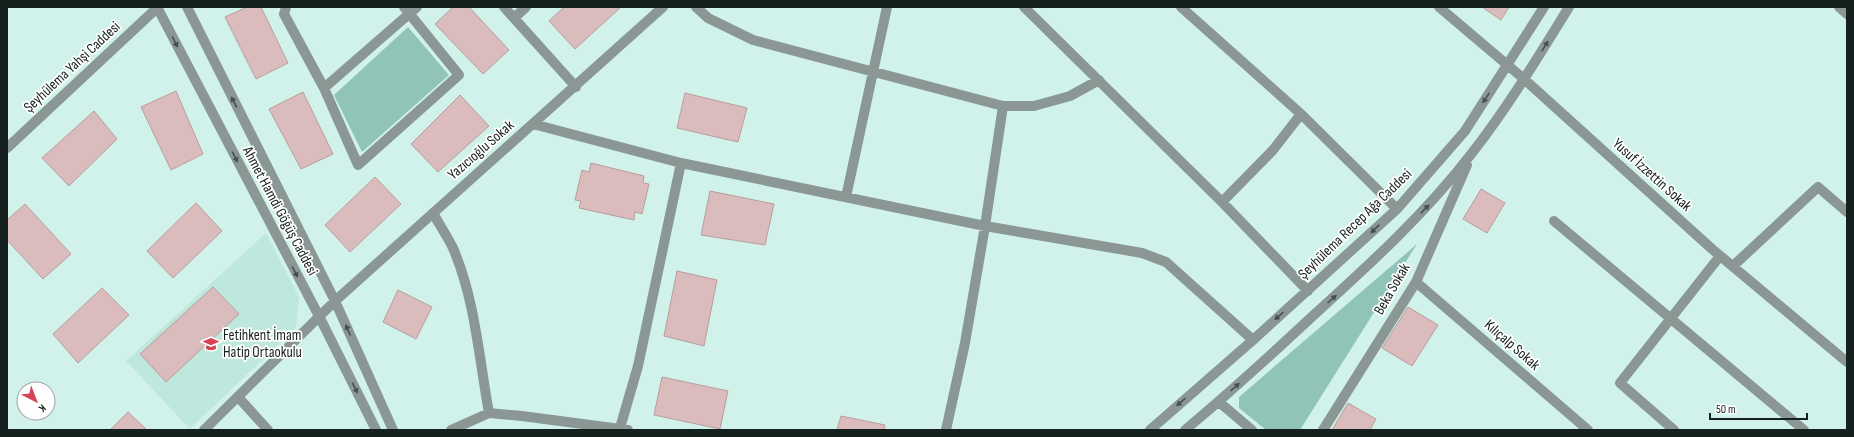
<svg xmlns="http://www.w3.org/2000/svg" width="1854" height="437" viewBox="0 0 1854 437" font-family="'Sofia Sans Condensed',sans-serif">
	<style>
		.built { fill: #bee8de }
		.green { fill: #90c4b9 }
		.building { fill: #dbbcbc; stroke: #ba9c9c }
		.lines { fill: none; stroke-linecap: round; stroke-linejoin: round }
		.minor { stroke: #8a9794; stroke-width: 10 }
		.oneway { fill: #44504d }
		.labels { text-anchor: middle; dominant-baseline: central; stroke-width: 3.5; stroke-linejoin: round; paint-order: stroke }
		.street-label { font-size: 15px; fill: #15211e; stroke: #fff }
		.poi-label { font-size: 15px; fill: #15211e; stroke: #fff; text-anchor: start }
	</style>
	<rect width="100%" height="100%" fill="#d1f2ea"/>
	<path class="built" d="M 266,233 L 299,297 L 296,328 L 190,429 L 126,361 Z"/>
	<path class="green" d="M 408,27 L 449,75 L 362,152 L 334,95 Z
		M 1417,244 L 1300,430 L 1266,430 L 1239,408 L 1239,397 Z"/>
	<path class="building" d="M 247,7 L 261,7 L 288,63 L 256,79 L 225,17 Z
		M 453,7 L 469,7 L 509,50 L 483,74 L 435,24 Z
		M 564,7 L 621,7 L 575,49 L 549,21 Z
		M 1482,7 L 1509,7 L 1501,20 Z
		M 176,91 L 203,154 L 171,170 L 141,107 Z
		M 303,92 L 333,154 L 301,169 L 269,109 Z
		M 685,93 L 747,108 L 738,142 L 677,128 Z
		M 460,95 L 489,126 L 438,172 L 411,144 Z
		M 94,111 L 117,139 L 69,186 L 42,158 Z
		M 591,163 L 644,176 L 643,183 L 649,184 L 642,214 L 635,212 L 634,220 L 579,208 L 581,201 L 575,200 L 582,170 L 589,172 Z
		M 375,177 L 401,204 L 350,252 L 325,225 Z
		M 1481,189 L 1505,203 L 1487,233 L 1463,219 Z
		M 710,191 L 774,204 L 765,245 L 701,235 Z
		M 196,203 L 222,231 L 173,278 L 147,251 Z
		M 25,204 L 71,254 L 43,279 L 7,240 L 7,220 Z
		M 677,271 L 717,280 L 704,346 L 664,336 Z
		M 213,287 L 239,314 L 166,382 L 140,354 Z
		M 102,288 L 129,315 L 78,363 L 53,334 Z
		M 398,290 L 432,307 L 416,339 L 383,322 Z
		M 1408,307 L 1438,325 L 1412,366 L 1382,348 Z
		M 662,377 L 728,391 L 720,429 L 654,415 Z
		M 1348,403 L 1376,419 L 1370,430 L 1332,430 Z
		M 128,412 L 147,430 L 110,430 Z
		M 841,416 L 885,425 L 884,430 L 837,430 Z"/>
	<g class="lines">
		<path class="minor" d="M 157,7 L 320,318 L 376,430
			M 187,7 L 335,301 L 393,430
			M 286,7 L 284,14 L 324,88 L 417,7
			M 504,7 L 576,87
			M 696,7 L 708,18 L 753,40 L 1003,106 L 1034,106 L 1070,96 L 1099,80
			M 1024,7 L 1222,202 L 1308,291
			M 1181,7 L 1301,114 L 1397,209
			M 1439,7 L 1524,79 L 1712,249 L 1847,362
			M 1839,7 L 1847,14
			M 514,18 L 526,7
			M 324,88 L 358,165 L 459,75 L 404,7
			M 533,124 L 681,163 L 985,226 L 1142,253 L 1166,262 L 1253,340
			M 7,148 L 158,7
			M 846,197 L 887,7
			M 1222,202 L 1273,150 L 1301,114
			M 433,213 C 439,224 447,236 453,248 C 475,299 479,358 489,413
			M 1554,221 L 1804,430
			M 1733,266 L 1818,187 L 1847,212
			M 1416,282 L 1588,430
			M 238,397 L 268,430
			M 1219,402 L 1252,430
			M 620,428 L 638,366 L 681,163
			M 204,430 L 335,301 L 663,7
			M 451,430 L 489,413 L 522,416 L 628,430
			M 946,430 L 965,343 L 985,226 L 1003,106
			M 1150,430 L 1253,340 L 1397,209 L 1465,131 L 1544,7
			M 1185,430 C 1230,393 1273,353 1316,313 C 1371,263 1426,213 1472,153 C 1508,107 1538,57 1569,7
			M 1323,430 L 1416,282 L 1467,165
			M 1674,430 L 1620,383 L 1720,256"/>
	</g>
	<defs><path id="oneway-solid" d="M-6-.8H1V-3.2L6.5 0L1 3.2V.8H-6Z"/></defs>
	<g class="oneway">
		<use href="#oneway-solid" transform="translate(175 42) rotate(63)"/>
		<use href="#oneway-solid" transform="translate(1545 46) rotate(-58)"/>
		<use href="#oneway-solid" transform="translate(1486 98) rotate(123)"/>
		<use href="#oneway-solid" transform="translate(234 102) rotate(-117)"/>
		<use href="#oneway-solid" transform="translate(235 157) rotate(63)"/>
		<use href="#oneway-solid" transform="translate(1425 209) rotate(-46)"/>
		<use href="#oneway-solid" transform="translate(1375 229) rotate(137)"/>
		<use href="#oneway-solid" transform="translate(295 272) rotate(62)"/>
		<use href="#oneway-solid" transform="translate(1332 299) rotate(-42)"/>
		<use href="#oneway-solid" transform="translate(1279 316) rotate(138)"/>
		<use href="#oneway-solid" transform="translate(348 330) rotate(-114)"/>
		<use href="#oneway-solid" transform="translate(1235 387) rotate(-42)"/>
		<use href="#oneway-solid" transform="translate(355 388) rotate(63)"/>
		<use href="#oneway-solid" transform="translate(1181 402) rotate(139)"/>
	</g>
	<defs>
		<symbol id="school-bare" viewBox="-9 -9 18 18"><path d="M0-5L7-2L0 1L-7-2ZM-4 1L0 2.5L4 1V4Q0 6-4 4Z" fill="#d54454" stroke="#fff" stroke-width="2.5" paint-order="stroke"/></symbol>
	</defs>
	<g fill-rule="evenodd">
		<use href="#school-bare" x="200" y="333" width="22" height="22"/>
	</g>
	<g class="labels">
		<g class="street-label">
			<text transform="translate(72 67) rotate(-43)">Şeyhülema Yahşi Caddesi</text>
			<text transform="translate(481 150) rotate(-41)">Yazıcıoğlu Sokak</text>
			<text transform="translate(1652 175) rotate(42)">Yusuf İzzettin Sokak</text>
			<text transform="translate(280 211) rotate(62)">Ahmet Hamdi Göğüş Caddesi</text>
			<text transform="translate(1355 224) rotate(-44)">Şeyhülema Recep Ağa Caddesi</text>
			<text transform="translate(1392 289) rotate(-60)">Beka Sokak</text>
			<text transform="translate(1512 345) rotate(41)">Kılıçalp Sokak</text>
		</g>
		<g class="poi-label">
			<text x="223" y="335">Fetihkent İmam<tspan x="223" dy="17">Hatip Ortaokulu</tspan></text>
		</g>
	</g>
	<rect width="1854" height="437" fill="none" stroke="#15211e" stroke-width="16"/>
	<g transform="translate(36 401) rotate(138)"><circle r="19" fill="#ffffff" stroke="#a1a6a5"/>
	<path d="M0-3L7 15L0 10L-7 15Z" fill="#d54454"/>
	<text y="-6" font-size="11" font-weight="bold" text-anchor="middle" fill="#15211e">K</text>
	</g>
	<path d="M1710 413v6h97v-6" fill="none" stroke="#15211e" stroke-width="2"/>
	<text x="1716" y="413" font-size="12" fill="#15211e" stroke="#ffffff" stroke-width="3" paint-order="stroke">50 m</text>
</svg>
